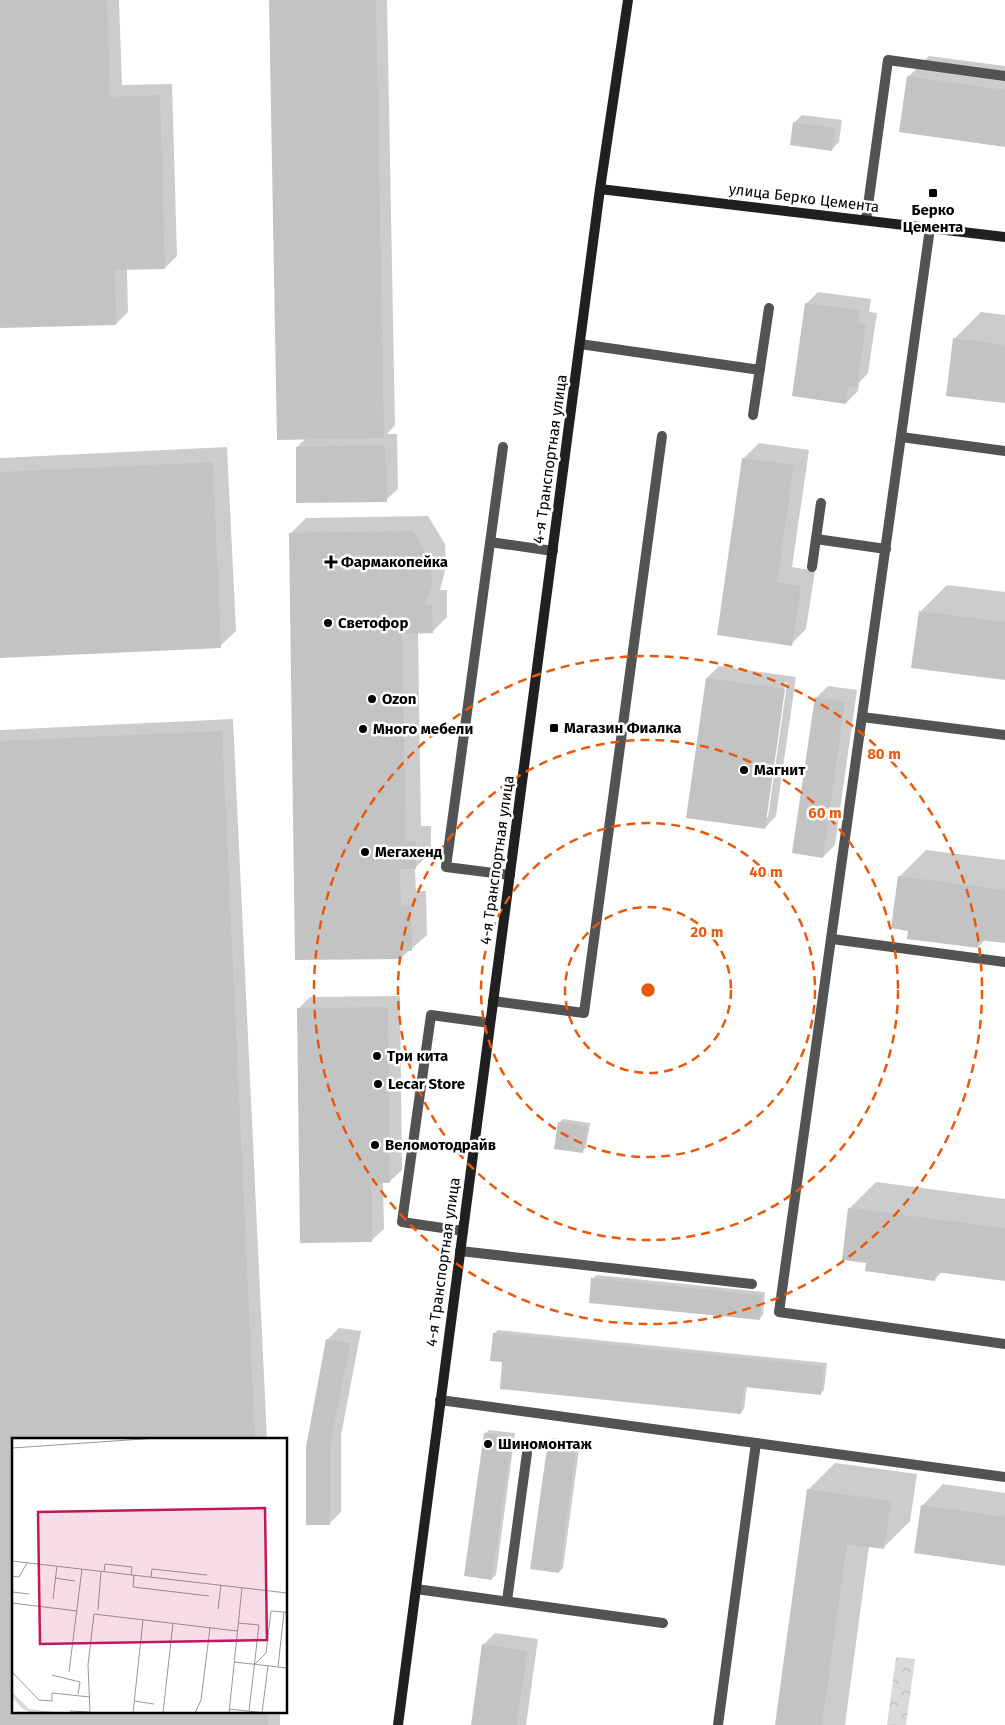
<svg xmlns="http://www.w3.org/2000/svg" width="1005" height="1725" viewBox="0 0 1005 1725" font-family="'Fira Sans',sans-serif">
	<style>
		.forest { fill: url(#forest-crowns) }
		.shadow { fill: #0003; fill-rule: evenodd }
		.building { fill: #c3c3c3 }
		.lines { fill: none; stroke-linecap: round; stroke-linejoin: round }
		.lane { stroke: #535353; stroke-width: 10 }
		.street { stroke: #535353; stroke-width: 10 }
		.secondary { stroke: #202020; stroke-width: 10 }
		.ring { fill: none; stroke: #e8590c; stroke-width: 2.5; stroke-dasharray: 9 6 }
		.poi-dot { fill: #000; stroke: #fff; stroke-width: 2 }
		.labels { text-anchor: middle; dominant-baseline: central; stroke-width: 5; stroke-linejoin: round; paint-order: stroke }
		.street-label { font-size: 15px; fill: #000; stroke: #fff }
		.poi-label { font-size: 15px; font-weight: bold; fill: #000; stroke: #fff; text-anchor: start }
		.inset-road { fill: none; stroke: #999; stroke-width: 1 }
		.view { fill: #c2185b; fill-opacity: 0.15; stroke: #c2185b; stroke-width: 2.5 }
		.inset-edge { fill: none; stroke: #000; stroke-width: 2.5 }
		.centre { fill: #e8590c; stroke: #fff; stroke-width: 2.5 }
		.ring-label { font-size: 15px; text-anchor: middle; font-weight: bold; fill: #e8590c; stroke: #fff; stroke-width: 5; stroke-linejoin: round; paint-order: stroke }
	</style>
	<defs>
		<pattern id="forest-crowns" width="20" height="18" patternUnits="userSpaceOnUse" patternTransform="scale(1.25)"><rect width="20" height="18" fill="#dadada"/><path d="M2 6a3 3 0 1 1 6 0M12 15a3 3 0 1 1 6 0" fill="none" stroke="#b9b9b9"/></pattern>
	</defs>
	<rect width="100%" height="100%" fill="#fff"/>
	<path class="forest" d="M 896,1657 L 915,1659 L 906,1725 L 887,1725 Z"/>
	<path class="shadow" d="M 0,0 L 119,0 L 122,85 L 172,84 L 177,256 L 165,268 L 127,269 L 128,312 L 116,324 L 0,327 Z
		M 270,0 L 387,0 L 395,425 L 387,434 L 397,434 L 398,489 L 386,500 L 297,447 L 305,439 Z
		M 929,56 L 1005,66 L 1005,145 L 908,77 Z
		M 802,115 L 842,120 L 839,142 L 831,150 L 794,123 Z
		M 818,292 L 871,299 L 869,312 L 877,313 L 868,373 L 859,383 L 858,391 L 846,403 L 807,303 Z
		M 981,312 L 1005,315 L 1005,402 L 954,339 Z
		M 759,443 L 809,450 L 792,567 L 815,571 L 806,629 L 791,644 L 744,458 Z
		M 227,447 L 236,631 L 220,646 L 0,657 L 0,458 Z
		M 428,516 L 445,544 L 446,567 L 440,590 L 447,590 L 447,617 L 432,632 L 418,632 L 421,826 L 431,826 L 431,852 L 415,868 L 416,891 L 426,891 L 427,935 L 401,958 L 291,533 L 306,518 Z
		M 947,585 L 1005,592 L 1005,679 L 920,612 Z
		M 719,666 L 796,677 L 776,816 L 765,828 L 687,817 L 707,678 ZM 785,682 L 787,683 L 768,817 L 766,817 Z
		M 828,686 L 857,690 L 835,845 L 823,857 L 816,698 Z
		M 233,719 L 267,1439 L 14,1439 L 14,1711 L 280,1711 L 280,1725 L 0,1725 L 0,730 Z
		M 926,850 L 1005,860 L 1005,942 L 986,939 L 978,947 L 910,930 L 899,877 Z
		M 400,996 L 402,1170 L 390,1181 L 383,1182 L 384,1229 L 372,1240 L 298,1009 L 310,997 Z
		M 563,1119 L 590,1123 L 586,1148 L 582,1151 L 559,1123 Z
		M 876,1182 L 1005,1199 L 1005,1280 L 942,1272 L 935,1279 L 867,1262 L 849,1209 Z
		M 596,1275 L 765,1292 L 763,1315 L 759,1319 L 593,1279 Z
		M 339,1328 L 361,1331 L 341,1435 L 341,1512 L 329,1524 L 328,1339 Z
		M 498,1330 L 827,1363 L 824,1390 L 820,1394 L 747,1386 L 744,1409 L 741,1412 L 503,1361 L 494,1334 Z
		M 489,1430 L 515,1433 L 496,1575 L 492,1578 L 485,1434 Z
		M 552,1438 L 580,1442 L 563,1568 L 559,1572 L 549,1442 Z
		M 835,1463 L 917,1474 L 910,1521 L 883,1548 L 869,1546 L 845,1725 L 776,1725 L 808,1490 Z
		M 943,1484 L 1005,1493 L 1005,1565 L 922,1506 Z
		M 495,1633 L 538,1639 L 526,1725 L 472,1725 L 483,1645 Z"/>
	<path class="building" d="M 0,0 L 107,0 L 110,97 L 160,95 L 165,269 L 115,270 L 116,325 L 0,328 Z
		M 269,0 L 376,0 L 384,438 L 277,440 Z
		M 907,76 L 1005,90 L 1005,147 L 899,132 Z
		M 793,122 L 835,128 L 832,151 L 790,145 Z
		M 805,303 L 860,310 L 858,323 L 866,324 L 857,387 L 849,385 L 846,404 L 792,396 Z
		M 953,338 L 1005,345 L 1005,403 L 946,396 Z
		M 385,445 L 387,502 L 296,503 L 296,447 Z
		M 742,458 L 794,465 L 777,582 L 801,586 L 792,646 L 717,635 Z
		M 213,462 L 221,648 L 0,658 L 0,472 Z
		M 413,531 L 430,560 L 432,583 L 425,605 L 432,605 L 433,633 L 402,634 L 406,841 L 416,841 L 416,869 L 400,869 L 401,906 L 411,906 L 412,951 L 401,951 L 402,959 L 295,960 L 289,533 Z
		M 919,611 L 1005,622 L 1005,680 L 911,668 Z
		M 706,678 L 785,689 L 765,829 L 686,818 Z
		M 815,697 L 845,702 L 823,858 L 792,853 Z
		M 222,731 L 255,1439 L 14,1439 L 14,1711 L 268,1711 L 268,1725 L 0,1725 L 0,741 Z
		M 898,876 L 1005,890 L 1005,943 L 979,940 L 978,948 L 907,939 L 908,931 L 891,928 Z
		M 388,1007 L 390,1183 L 372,1183 L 372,1242 L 300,1243 L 297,1008 Z
		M 558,1122 L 587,1126 L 583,1153 L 554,1149 Z
		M 848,1208 L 1005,1228 L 1005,1281 L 936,1272 L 935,1281 L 865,1271 L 866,1263 L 842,1260 Z
		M 591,1278 L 762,1295 L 760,1320 L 589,1303 Z
		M 493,1333 L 824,1366 L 821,1395 L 744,1387 L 741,1414 L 500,1389 L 502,1362 L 490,1361 Z
		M 326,1339 L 350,1343 L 330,1447 L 330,1525 L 306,1525 L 306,1447 Z
		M 484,1433 L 512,1437 L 492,1580 L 464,1576 Z
		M 548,1441 L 577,1445 L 559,1573 L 530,1569 Z
		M 807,1489 L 891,1501 L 884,1549 L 847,1544 L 822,1725 L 775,1725 Z
		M 921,1505 L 1005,1517 L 1005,1566 L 914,1553 Z
		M 482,1644 L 527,1651 L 517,1725 L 471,1725 Z"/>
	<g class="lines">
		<path class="lane" d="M 866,220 L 888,60 L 1005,76
			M 580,344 L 760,370
			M 753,415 L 769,308
			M 901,437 L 1005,451
			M 503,447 L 446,867 L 510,875
			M 816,539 L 886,549
			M 490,542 L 553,551
			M 812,567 L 821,503
			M 862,717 L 1005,735
			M 832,939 L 1005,962
			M 493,1001 L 584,1013 L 662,436
			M 463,1231 L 402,1222 L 431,1015 L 490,1023
			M 460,1251 L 752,1284
			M 416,1589 L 663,1623
			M 507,1601 L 527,1453
			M 718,1725 L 756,1443"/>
		<path class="street" d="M 930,228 L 779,1312 L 1005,1344
			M 440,1400 L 1005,1477"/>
		<path class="secondary" d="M 600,189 L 1005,237
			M 398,1725 L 600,189 L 628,0"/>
	</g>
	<g class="ring">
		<circle cx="648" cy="990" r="83"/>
		<circle cx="648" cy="990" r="167"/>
		<circle cx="648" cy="990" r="250"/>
		<circle cx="648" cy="990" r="334"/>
	</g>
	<g class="poi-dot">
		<rect x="928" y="188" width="10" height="10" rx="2.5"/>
		<path d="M328.5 554.5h5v5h5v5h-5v5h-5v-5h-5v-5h5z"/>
		<circle cx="328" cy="623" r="5"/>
		<circle cx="372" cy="699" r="5"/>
		<rect x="549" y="723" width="10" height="10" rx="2.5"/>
		<circle cx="363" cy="729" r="5"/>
		<circle cx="744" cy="770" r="5"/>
		<circle cx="365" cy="852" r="5"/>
		<circle cx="377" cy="1056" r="5"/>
		<circle cx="378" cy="1084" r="5"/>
		<circle cx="375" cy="1145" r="5"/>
		<circle cx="488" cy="1444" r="5"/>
	</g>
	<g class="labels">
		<g class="street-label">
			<text transform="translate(804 198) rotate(7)">улица Берко Цемента</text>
			<text transform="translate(550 459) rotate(-82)">4-я Транспортная улица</text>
			<text transform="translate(497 860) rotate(-82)">4-я Транспортная улица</text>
			<text transform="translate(443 1262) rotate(-82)">4-я Транспортная улица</text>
		</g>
		<g class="poi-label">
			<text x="933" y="210" text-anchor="middle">Берко<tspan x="933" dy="17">Цемента</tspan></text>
			<text x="341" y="562">Фармакопейка</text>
			<text x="338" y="623">Светофор</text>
			<text x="382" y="699">Ozon</text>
			<text x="564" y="728">Магазин Фиалка</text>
			<text x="373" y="729">Много мебели</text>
			<text x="754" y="770">Магнит</text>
			<text x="375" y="852">Мегахенд</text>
			<text x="387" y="1056">Три кита</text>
			<text x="388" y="1084">Lecar Store</text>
			<text x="385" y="1145">Веломотодрайв</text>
			<text x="498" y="1444">Шиномонтаж</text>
		</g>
	</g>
	<g transform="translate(12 1438)">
		<rect width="275" height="275" fill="#fff"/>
		<path d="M 0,254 L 17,271 L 51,275 L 20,275 L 11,271 L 0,259 Z" fill="#dadada"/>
		<path class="inset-road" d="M 0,10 L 145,0M 0,123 L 275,155M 92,134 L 93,126 L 120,129 L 119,137M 122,137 L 121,149 L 197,158M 0,138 L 7,139 L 15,125M 139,139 L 140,131 L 195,137M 43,140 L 63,143M 0,154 L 17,156M 41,161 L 45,128M 0,165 L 65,173M 206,171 L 209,147M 86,172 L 89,133M 226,185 L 247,187 L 237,273M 222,224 L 275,230M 243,226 L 254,215 L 259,173 L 272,174M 266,229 L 272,174 L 275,175M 0,234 L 27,262 L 40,263 L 40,255 L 78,259M 57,234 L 70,131M 40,237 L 68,244 L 66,256M 122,263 L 142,266M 217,271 L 254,275M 58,273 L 78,274M 78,275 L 76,227 L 82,176 L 225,193M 121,275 L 131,182M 151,275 L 161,185M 183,275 L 189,262 L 198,190M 217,275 L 230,150M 250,275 L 256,228"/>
		<path class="view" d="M 253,70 L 255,202 L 28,206 L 26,74 Z"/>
		<rect width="275" height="275" class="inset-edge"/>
	</g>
	<circle cx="648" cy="990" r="8" class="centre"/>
	<g class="ring-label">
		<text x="884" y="759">80 m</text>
		<text x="825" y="818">60 m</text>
		<text x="766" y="877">40 m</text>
		<text x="707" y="937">20 m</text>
	</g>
</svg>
